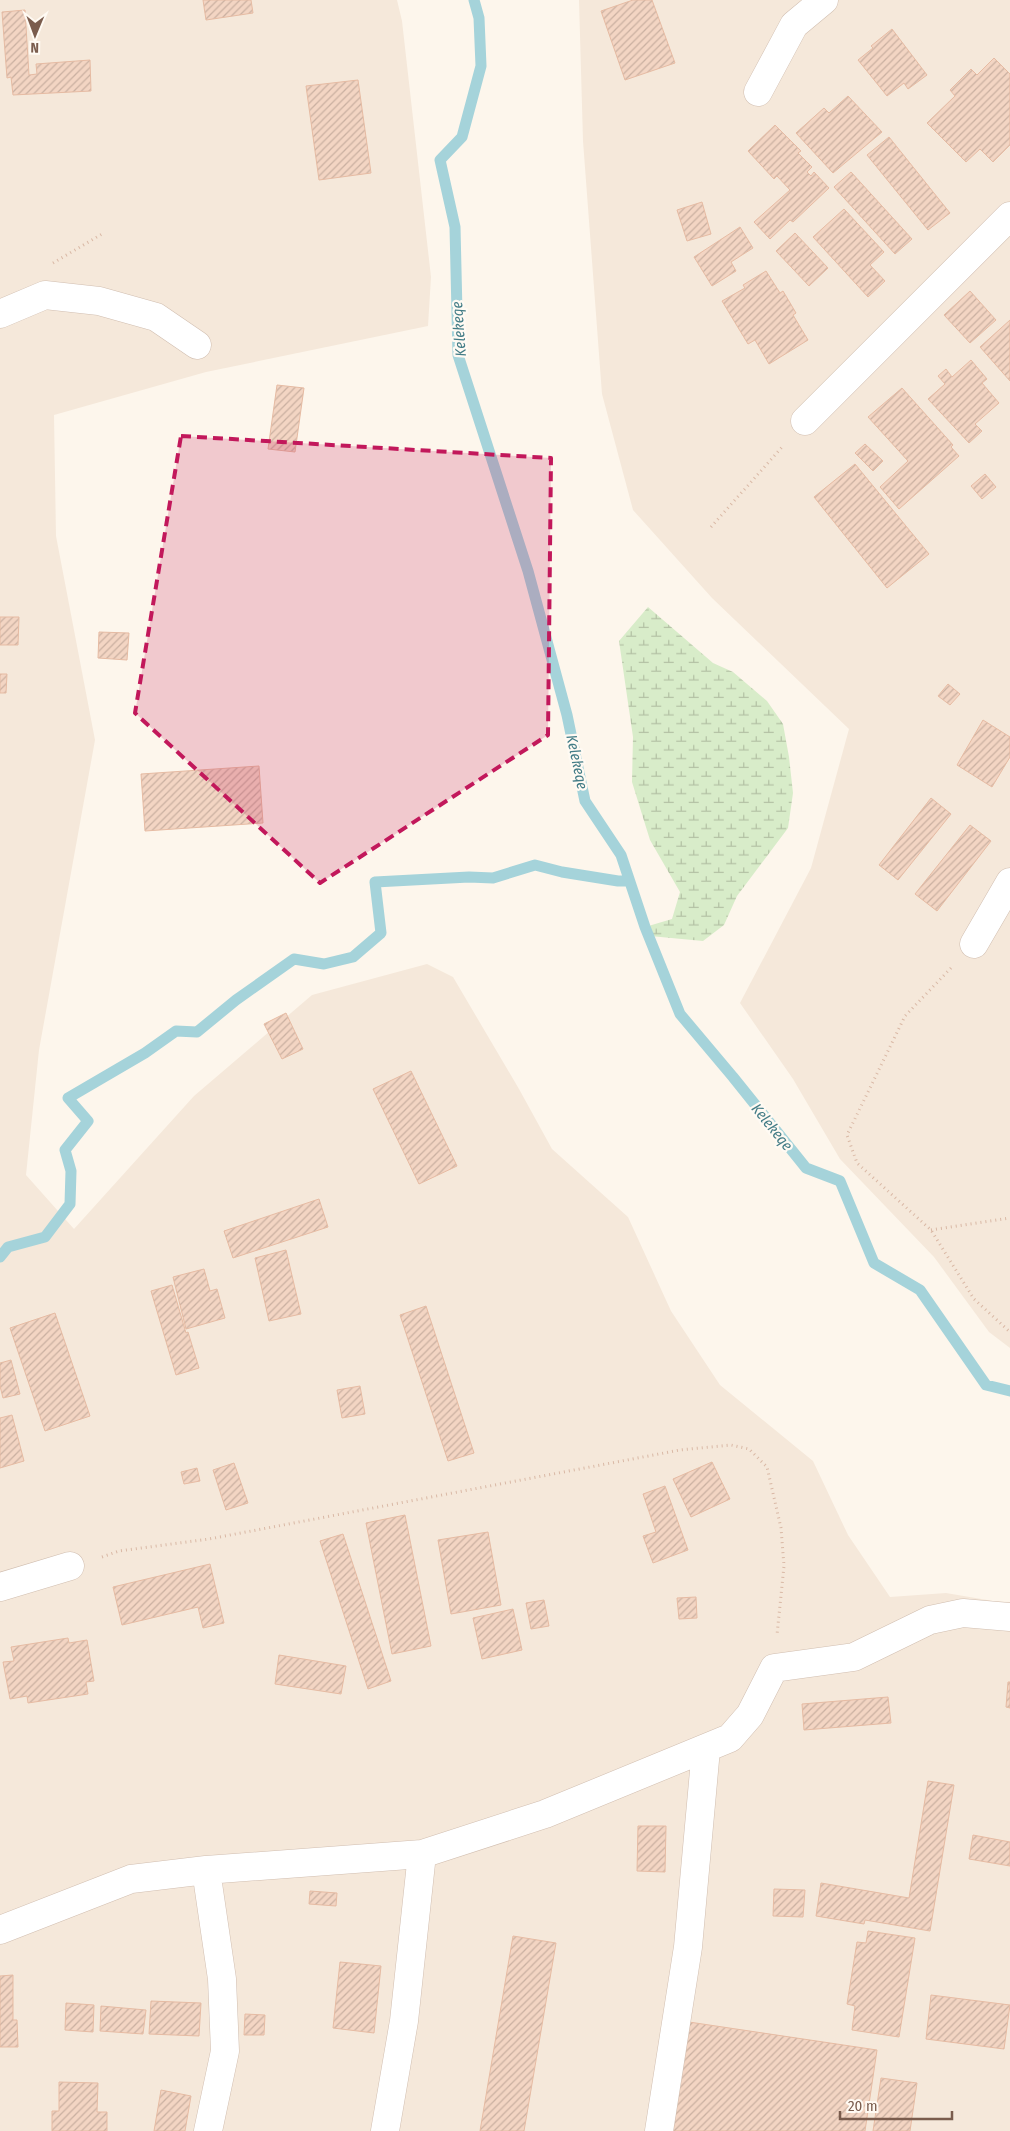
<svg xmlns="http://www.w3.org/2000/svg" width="1010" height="2131" viewBox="0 0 1010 2131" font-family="'Fira Sans Condensed',sans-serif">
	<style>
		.residential { fill: #f5e8da }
		.wetland { fill: url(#wetland-marsh) }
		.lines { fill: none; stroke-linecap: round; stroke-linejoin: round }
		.stream { stroke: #a5d3da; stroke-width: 11 }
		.building { fill: url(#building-hatch); stroke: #e6bba3 }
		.minor-casing { stroke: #d1beb0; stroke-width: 29 }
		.path { stroke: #d9b8a5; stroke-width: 3; stroke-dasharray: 1 4; stroke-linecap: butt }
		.minor { stroke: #fff; stroke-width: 28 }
		.marked { fill: #c2185b; fill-opacity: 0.2; stroke: #c2185b; stroke-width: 4; stroke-dasharray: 10 6; stroke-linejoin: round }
		.labels { text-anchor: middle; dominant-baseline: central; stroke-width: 4.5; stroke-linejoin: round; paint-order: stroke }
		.water-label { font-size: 15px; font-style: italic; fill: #437c86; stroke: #fffaf3 }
	</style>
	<defs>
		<pattern id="wetland-marsh" width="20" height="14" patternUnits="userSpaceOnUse" patternTransform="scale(1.25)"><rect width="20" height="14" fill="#d8ecc9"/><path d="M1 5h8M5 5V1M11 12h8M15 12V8" fill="none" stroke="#b4c2a5"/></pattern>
		<pattern id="building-hatch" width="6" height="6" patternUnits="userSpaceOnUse" patternTransform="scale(1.25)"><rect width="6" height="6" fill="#f3d5c3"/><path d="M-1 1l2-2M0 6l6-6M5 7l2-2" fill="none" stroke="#cab0a1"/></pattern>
	</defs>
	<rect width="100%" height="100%" fill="#fdf6ec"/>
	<path class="residential" d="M 0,0 L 397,0 L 402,21 L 431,277 L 428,326 L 206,372 L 54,415 L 56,536 L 95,740 L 39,1050 L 26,1175 L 74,1229 L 194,1096 L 312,995 L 427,964 L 453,977 L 519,1089 L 552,1149 L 628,1217 L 671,1311 L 720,1385 L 813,1461 L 848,1535 L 890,1597 L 946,1593 L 993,1601 L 1010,1602 L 1010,2131 L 0,2131 Z
		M 579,0 L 1010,0 L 1010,1348 L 989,1332 L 934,1257 L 840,1159 L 793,1079 L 740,1003 L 811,868 L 849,729 L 712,598 L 633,510 L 602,394 L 583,141 Z"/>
	<path class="wetland" d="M 648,607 L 713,663 L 733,672 L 767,701 L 783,724 L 789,757 L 793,793 L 788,828 L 737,896 L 724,925 L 703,941 L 650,936 L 645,927 L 672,919 L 680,892 L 650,840 L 632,782 L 633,737 L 619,641 Z"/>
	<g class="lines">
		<path class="stream" d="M 474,0 L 479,18 L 481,66 L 462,137 L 440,160 L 455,227 L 458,355 L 528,571 L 567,715 L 585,801 L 621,855 L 645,927 L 680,1014 L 733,1077 L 806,1168 L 840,1181 L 874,1263 L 920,1290 L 986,1385 L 1010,1391
			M 0,1257 L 8,1247 L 45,1237 L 70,1204 L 71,1171 L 65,1150 L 88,1121 L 68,1098 L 145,1053 L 176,1031 L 197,1032 L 236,1000 L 294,959 L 324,964 L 353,957 L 381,933 L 375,882 L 469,877 L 493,878 L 535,865 L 562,872 L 618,881 L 629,881"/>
	</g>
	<path class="building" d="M 203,0 L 251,0 L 253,13 L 206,20 Z
		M 633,0 L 652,0 L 675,63 L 625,80 L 601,11 Z
		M 25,10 L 29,75 L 37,74 L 36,64 L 90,60 L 91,91 L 13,95 L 11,77 L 7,78 L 2,12 Z
		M 892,29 L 927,75 L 908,89 L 904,83 L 887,96 L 858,60 L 873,48 L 871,46 Z
		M 994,58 L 1010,74 L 1010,145 L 993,162 L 980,149 L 966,162 L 927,123 L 955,96 L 950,90 L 971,69 L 977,75 Z
		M 358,80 L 371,173 L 319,180 L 306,86 Z
		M 848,96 L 882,132 L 833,173 L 796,133 L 824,108 L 829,113 Z
		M 775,125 L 801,151 L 798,153 L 812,167 L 807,172 L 811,176 L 814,172 L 829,188 L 793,222 L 790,220 L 770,239 L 754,222 L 790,190 L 777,176 L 774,179 L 748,151 Z
		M 889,137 L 950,213 L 928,230 L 867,155 Z
		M 851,172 L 912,239 L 895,254 L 834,187 Z
		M 702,202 L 711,234 L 687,241 L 677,210 Z
		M 844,209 L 884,252 L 870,265 L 885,281 L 868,297 L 813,237 Z
		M 740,227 L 753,248 L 731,262 L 736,271 L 712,286 L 694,257 Z
		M 795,233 L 828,268 L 809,286 L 776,251 Z
		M 766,271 L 780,293 L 783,291 L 796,313 L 793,315 L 808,340 L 769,364 L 755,340 L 748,344 L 722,301 L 745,288 L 743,285 Z
		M 970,291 L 996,320 L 970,343 L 944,315 Z
		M 1010,320 L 1010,381 L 980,347 Z
		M 971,360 L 987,379 L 982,383 L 999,403 L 975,424 L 982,431 L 969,443 L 928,399 L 945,384 L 938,376 L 946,369 L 952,377 Z
		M 277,385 L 304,388 L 295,452 L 268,449 Z
		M 902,388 L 953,445 L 951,447 L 959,456 L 899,509 L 880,487 L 908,461 L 868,417 Z
		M 865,444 L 883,461 L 873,471 L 855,453 Z
		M 855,464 L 929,554 L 887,588 L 814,497 Z
		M 985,474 L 996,487 L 982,499 L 971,486 Z
		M 0,617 L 19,617 L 18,645 L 0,645 Z
		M 99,632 L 129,633 L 127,660 L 98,658 Z
		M 0,674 L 7,674 L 6,693 L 0,693 Z
		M 948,684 L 960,694 L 950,705 L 938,696 Z
		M 983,720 L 1010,737 L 1010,757 L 992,787 L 957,765 Z
		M 259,766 L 263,823 L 145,831 L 141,774 Z
		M 931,798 L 951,814 L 898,880 L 879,865 Z
		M 970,825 L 991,841 L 937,911 L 915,894 Z
		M 286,1013 L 303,1049 L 282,1059 L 264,1024 Z
		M 411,1071 L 457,1166 L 419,1184 L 373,1089 Z
		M 319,1199 L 328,1227 L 233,1258 L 224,1231 Z
		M 286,1250 L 301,1314 L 269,1321 L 255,1258 Z
		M 204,1269 L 210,1291 L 217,1289 L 225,1318 L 186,1329 L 173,1277 Z
		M 172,1285 L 186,1333 L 188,1332 L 199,1368 L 176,1375 L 151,1291 Z
		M 426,1306 L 474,1453 L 448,1461 L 400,1315 Z
		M 55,1313 L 90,1416 L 45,1431 L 10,1328 Z
		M 11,1360 L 20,1394 L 3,1398 L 0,1386 L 0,1363 Z
		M 360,1386 L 365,1414 L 342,1418 L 337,1390 Z
		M 12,1415 L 24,1461 L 0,1468 L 0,1418 Z
		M 712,1462 L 730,1499 L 691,1517 L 673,1479 Z
		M 234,1463 L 248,1503 L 226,1510 L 213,1470 Z
		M 197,1468 L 200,1481 L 184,1484 L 181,1472 Z
		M 665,1486 L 688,1550 L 653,1563 L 643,1536 L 656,1532 L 643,1494 Z
		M 405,1515 L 431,1646 L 392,1654 L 366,1523 Z
		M 488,1532 L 501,1605 L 451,1614 L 438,1540 Z
		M 343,1534 L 391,1681 L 368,1689 L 320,1541 Z
		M 210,1564 L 224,1623 L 203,1628 L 198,1607 L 122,1625 L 113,1587 Z
		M 696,1597 L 697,1618 L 679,1619 L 677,1598 Z
		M 544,1600 L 549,1626 L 531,1629 L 526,1603 Z
		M 513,1609 L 522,1650 L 482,1659 L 473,1618 Z
		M 68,1638 L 69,1643 L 87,1640 L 94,1681 L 86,1682 L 88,1694 L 28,1703 L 27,1696 L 10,1699 L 3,1662 L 14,1661 L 11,1647 Z
		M 279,1655 L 346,1666 L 341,1694 L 275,1684 Z
		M 1008,1682 L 1010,1682 L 1010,1708 L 1006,1707 Z
		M 888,1697 L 891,1723 L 804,1730 L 802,1704 Z
		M 928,1781 L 954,1785 L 930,1931 L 865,1920 L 864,1924 L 816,1916 L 821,1883 L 909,1898 Z
		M 638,1826 L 666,1826 L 665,1872 L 637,1871 Z
		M 973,1835 L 1010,1842 L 1010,1866 L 969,1859 Z
		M 774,1889 L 805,1890 L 803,1917 L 773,1916 Z
		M 310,1891 L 337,1893 L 336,1906 L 309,1904 Z
		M 868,1931 L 915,1938 L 899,2037 L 852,2030 L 855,2006 L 847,2004 L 857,1942 L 866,1943 Z
		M 513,1936 L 556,1943 L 524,2131 L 480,2131 Z
		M 340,1962 L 381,1966 L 374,2033 L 333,2028 Z
		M 13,1975 L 13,2020 L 17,2020 L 18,2047 L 0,2047 L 0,1976 Z
		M 931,1995 L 1010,2005 L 1004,2049 L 926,2039 Z
		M 151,2001 L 201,2003 L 199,2036 L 149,2034 Z
		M 66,2003 L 94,2005 L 93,2032 L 65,2030 Z
		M 101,2006 L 146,2010 L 143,2034 L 100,2031 Z
		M 245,2014 L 265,2015 L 264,2035 L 244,2035 Z
		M 689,2022 L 877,2050 L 865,2131 L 673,2131 Z
		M 881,2078 L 917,2083 L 910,2131 L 873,2131 Z
		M 59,2082 L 98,2083 L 97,2112 L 107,2112 L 107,2131 L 52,2131 L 52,2111 L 59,2111 Z
		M 161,2090 L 191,2096 L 185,2131 L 154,2131 Z"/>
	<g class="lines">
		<defs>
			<path id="minor" d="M 758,92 L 794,25 L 824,0
				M 0,314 L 45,295 L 99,301 L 156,317 L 197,345
				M 805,421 L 1010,216
				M 974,944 L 1010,882
				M 0,1587 L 70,1566
				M 206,1870 L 222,1979 L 225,2051 L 208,2131
				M 0,1930 L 131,1879 L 206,1870 L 422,1854 L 545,1814 L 730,1738 L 750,1715 L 774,1668 L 854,1657 L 930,1620 L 963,1613 L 1010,1617
				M 385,2131 L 404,2021 L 422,1854
				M 659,2131 L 688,1947 L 706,1749"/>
		</defs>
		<use href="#minor" class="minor-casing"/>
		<path class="path" d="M 53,263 L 102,234
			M 711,527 L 783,446
			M 951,968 L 905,1016 L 847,1135 L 857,1163 L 931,1230 L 974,1299 L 1010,1332
			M 931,1230 L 1010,1218
			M 102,1557 L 119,1551 L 209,1539 L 680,1450 L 731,1445 L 749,1449 L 767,1467 L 781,1528 L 784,1566 L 777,1635"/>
		<use href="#minor" class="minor"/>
	</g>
	<path class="marked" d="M 181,436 L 551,458 L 548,735 L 320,883 L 135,713 Z"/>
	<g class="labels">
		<g class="water-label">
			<text transform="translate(459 329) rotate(-94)">Kelekeqe</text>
			<text transform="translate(577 762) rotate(78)">Kelekeqe</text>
			<text transform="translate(772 1127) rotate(51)">Kelekeqe</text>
		</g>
	</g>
	<g transform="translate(35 35) rotate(181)" stroke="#fffaf3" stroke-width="4" paint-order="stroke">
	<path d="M0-4L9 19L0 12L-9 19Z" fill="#7a5c4d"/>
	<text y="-8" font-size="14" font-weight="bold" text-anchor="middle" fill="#7a5c4d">N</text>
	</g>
	<path d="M840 2111v8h112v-8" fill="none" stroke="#7a5c4d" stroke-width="2.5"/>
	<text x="848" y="2111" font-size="15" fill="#7a5c4d" stroke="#fffaf3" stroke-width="4" paint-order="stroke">20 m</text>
</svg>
